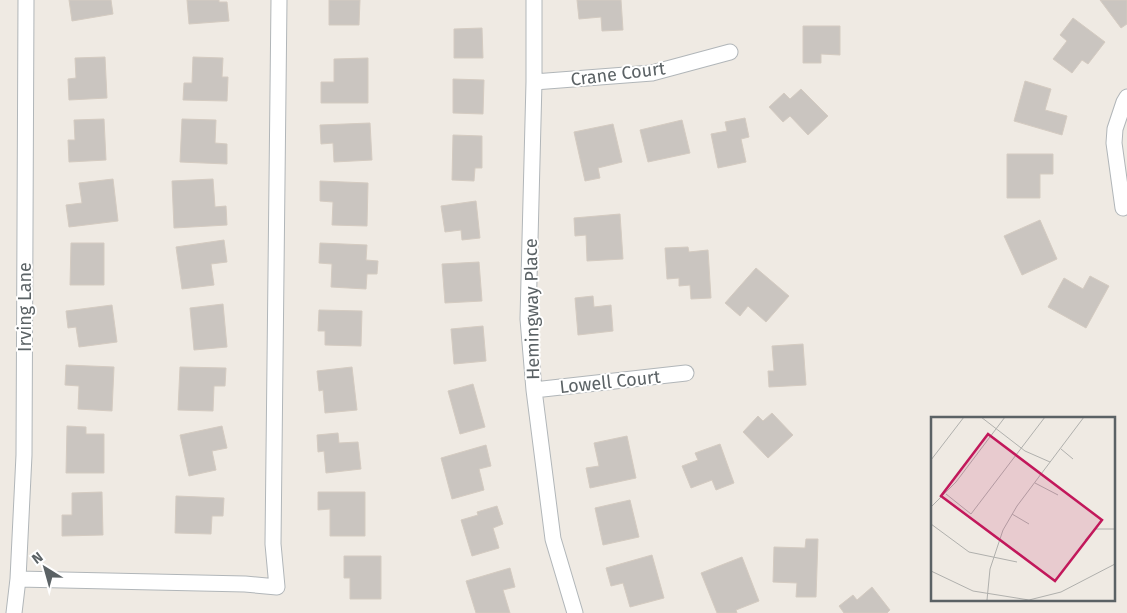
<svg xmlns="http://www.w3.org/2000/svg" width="1127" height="613" viewBox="0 0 1127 613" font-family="'Fira Sans',sans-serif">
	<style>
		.building { fill: #cac5c0; stroke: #d4cbc1 }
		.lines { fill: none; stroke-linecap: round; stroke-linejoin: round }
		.street-casing { stroke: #b1b6b9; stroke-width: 17 }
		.street { stroke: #fff; stroke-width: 15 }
		.labels { text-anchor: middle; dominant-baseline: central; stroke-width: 4; stroke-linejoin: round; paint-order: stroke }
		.street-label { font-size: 18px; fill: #5b6265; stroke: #fff }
		.inset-road { fill: none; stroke: #b0b0ad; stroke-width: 1 }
		.view { fill: #c2185b; fill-opacity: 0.15; stroke: #c2185b; stroke-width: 2.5 }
		.inset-edge { fill: none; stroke: #5b6265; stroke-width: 2.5 }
	</style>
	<rect width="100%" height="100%" fill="#efeae3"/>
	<path class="building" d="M 69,0 L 111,0 L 113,14 L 72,21 Z
		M 187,0 L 219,0 L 219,2 L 227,2 L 229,21 L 189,24 Z
		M 329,0 L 360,0 L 359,25 L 329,25 Z
		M 577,0 L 621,0 L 623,30 L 602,31 L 601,17 L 579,19 Z
		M 1100,0 L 1127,0 L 1127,24 L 1121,28 Z
		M 1073,18 L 1105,42 L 1088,64 L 1082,60 L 1072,73 L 1053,59 L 1067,41 L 1060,35 Z
		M 803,26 L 840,26 L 840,55 L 821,54 L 821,63 L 803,63 Z
		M 482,28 L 483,58 L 454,58 L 454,29 Z
		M 105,57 L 107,98 L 69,100 L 68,79 L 76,78 L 75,58 Z
		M 193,57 L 223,58 L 222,77 L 228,77 L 227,101 L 183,100 L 184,83 L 192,83 Z
		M 368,58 L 368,103 L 321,103 L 321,82 L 334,82 L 334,59 Z
		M 453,79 L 484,80 L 483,114 L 453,113 Z
		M 1025,81 L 1051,89 L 1045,110 L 1067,116 L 1062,135 L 1014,121 Z
		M 801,89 L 828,116 L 808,135 L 790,116 L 783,122 L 769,107 L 784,93 L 790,99 Z
		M 745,118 L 749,137 L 741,139 L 746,162 L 718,168 L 711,134 L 727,131 L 725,122 Z
		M 104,119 L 106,160 L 69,162 L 68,140 L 75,140 L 74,120 Z
		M 182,119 L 216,120 L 215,143 L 227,144 L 227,164 L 180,162 Z
		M 682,120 L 690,153 L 648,162 L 640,130 Z
		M 370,123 L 372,160 L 334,162 L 333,143 L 321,144 L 320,125 Z
		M 613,124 L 622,162 L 598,168 L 600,178 L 585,181 L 574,132 Z
		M 453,135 L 482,136 L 482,168 L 475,168 L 474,181 L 452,180 Z
		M 1007,154 L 1053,154 L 1053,174 L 1040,174 L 1040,198 L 1007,198 Z
		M 113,179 L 118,221 L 69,227 L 66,205 L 82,203 L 79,183 Z
		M 213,179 L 215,207 L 226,206 L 227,225 L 174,228 L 172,181 Z
		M 320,181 L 368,183 L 367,226 L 332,225 L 333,202 L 320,201 Z
		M 476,201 L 480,238 L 462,240 L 461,230 L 445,232 L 441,206 Z
		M 620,214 L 623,259 L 587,261 L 586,235 L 575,236 L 574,218 Z
		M 1040,220 L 1057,259 L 1022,275 L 1004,236 Z
		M 224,240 L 227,262 L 211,264 L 214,285 L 182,289 L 176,247 Z
		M 71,243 L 104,243 L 104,285 L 70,285 Z
		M 320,243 L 367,245 L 366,260 L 378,261 L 377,274 L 367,274 L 366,289 L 331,287 L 332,264 L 319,263 Z
		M 688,247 L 689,252 L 708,250 L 711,298 L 691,299 L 690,285 L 679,286 L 679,278 L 667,279 L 665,248 Z
		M 479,262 L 482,301 L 445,303 L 442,264 Z
		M 756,268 L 789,296 L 766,322 L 748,306 L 740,316 L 725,303 Z
		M 1090,276 L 1109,286 L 1086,328 L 1048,307 L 1064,278 L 1083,289 Z
		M 593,296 L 594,307 L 611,305 L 613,331 L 578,335 L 575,298 Z
		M 223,304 L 227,347 L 194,350 L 190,308 Z
		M 112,305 L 117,342 L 79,347 L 76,327 L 68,328 L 66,311 Z
		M 319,310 L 362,311 L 361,346 L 325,345 L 325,331 L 318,331 Z
		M 483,326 L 486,361 L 454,364 L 451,329 Z
		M 803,344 L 806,385 L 769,387 L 768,371 L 774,371 L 772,346 Z
		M 66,365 L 114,367 L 112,411 L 78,409 L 79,386 L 65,385 Z
		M 180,367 L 226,368 L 225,386 L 214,386 L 213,411 L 178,410 Z
		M 352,367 L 357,410 L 325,413 L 323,390 L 319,391 L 317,371 Z
		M 473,384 L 485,427 L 460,434 L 448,391 Z
		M 772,413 L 793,435 L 768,458 L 743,432 L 758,416 L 763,421 Z
		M 67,426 L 86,427 L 86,434 L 104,434 L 104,473 L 66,473 Z
		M 222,426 L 227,448 L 212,451 L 216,470 L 189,476 L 180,435 Z
		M 338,433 L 339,443 L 358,442 L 361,469 L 326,473 L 324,451 L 318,452 L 317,435 Z
		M 627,436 L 636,478 L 590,488 L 586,468 L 599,466 L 594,443 Z
		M 720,444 L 734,483 L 716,490 L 712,480 L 691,488 L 682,466 L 698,460 L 695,453 Z
		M 486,445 L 491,466 L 479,469 L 484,490 L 452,499 L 441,458 Z
		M 102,492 L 103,535 L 62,536 L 62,515 L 72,515 L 72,493 Z
		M 318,492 L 365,492 L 365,536 L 330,536 L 330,509 L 318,510 Z
		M 176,496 L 224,498 L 223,516 L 212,516 L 211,534 L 175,533 Z
		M 630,500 L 639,537 L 603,545 L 595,508 Z
		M 497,506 L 503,524 L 493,528 L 499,548 L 472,556 L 461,520 L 478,515 L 477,512 Z
		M 806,539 L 818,539 L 816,597 L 796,597 L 797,583 L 773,582 L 774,547 L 805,548 Z
		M 652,555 L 664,598 L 630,607 L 623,583 L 611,586 L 606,568 Z
		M 344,556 L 381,556 L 381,599 L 350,599 L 350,578 L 344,578 Z
		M 742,557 L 759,601 L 736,610 L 737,613 L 717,613 L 701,573 Z
		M 510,568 L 515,587 L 503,590 L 510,613 L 476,613 L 466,581 Z
		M 872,587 L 890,610 L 887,613 L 844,613 L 839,606 L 853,595 L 857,600 Z"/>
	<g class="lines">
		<defs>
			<path id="street" d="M 534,0 L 534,82 L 528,319 L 534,390 L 553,539 L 575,613
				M 534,82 L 652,73 L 730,52
				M 1123,208 L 1114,143 L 1115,129 L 1124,102 L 1127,97
				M 534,390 L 686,373
				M 18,579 L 245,584 L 277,587 L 273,544 L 279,0
				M 14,613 L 18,579 L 24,455 L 26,0"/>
		</defs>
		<use href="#street" class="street-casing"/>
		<use href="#street" class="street"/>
	</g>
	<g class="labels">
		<g class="street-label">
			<text transform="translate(618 74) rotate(-7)">Crane Court</text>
			<text transform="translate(25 307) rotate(-90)">Irving Lane</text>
			<text transform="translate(532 309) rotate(-91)">Hemingway Place</text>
			<text transform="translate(610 382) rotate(-6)">Lowell Court</text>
		</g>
	</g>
	<g transform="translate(931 417)">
		<rect width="184" height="184" fill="#efeae3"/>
		<path class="inset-road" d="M 50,0 L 94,34 L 119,45M 130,32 L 142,42M 0,43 L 33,0M 104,66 L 127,78M 15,77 L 40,97 L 114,0M 0,90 L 25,65 L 74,0M 81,97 L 98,107M 0,107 L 38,135 L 86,145M 154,123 L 164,112 L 184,112M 0,154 L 42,174 L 98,183 L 130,175 L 184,147M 56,183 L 59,152 L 72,113 L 86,89 L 153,0"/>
		<path class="view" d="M 57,17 L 171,103 L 124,164 L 10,79 Z"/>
		<rect width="184" height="184" class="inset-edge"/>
	</g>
	<g transform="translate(45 568) rotate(323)" stroke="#ffffff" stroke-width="4" paint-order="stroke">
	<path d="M0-4L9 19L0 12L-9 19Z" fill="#5b6265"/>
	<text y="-8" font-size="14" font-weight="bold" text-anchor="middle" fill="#5b6265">N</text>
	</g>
</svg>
